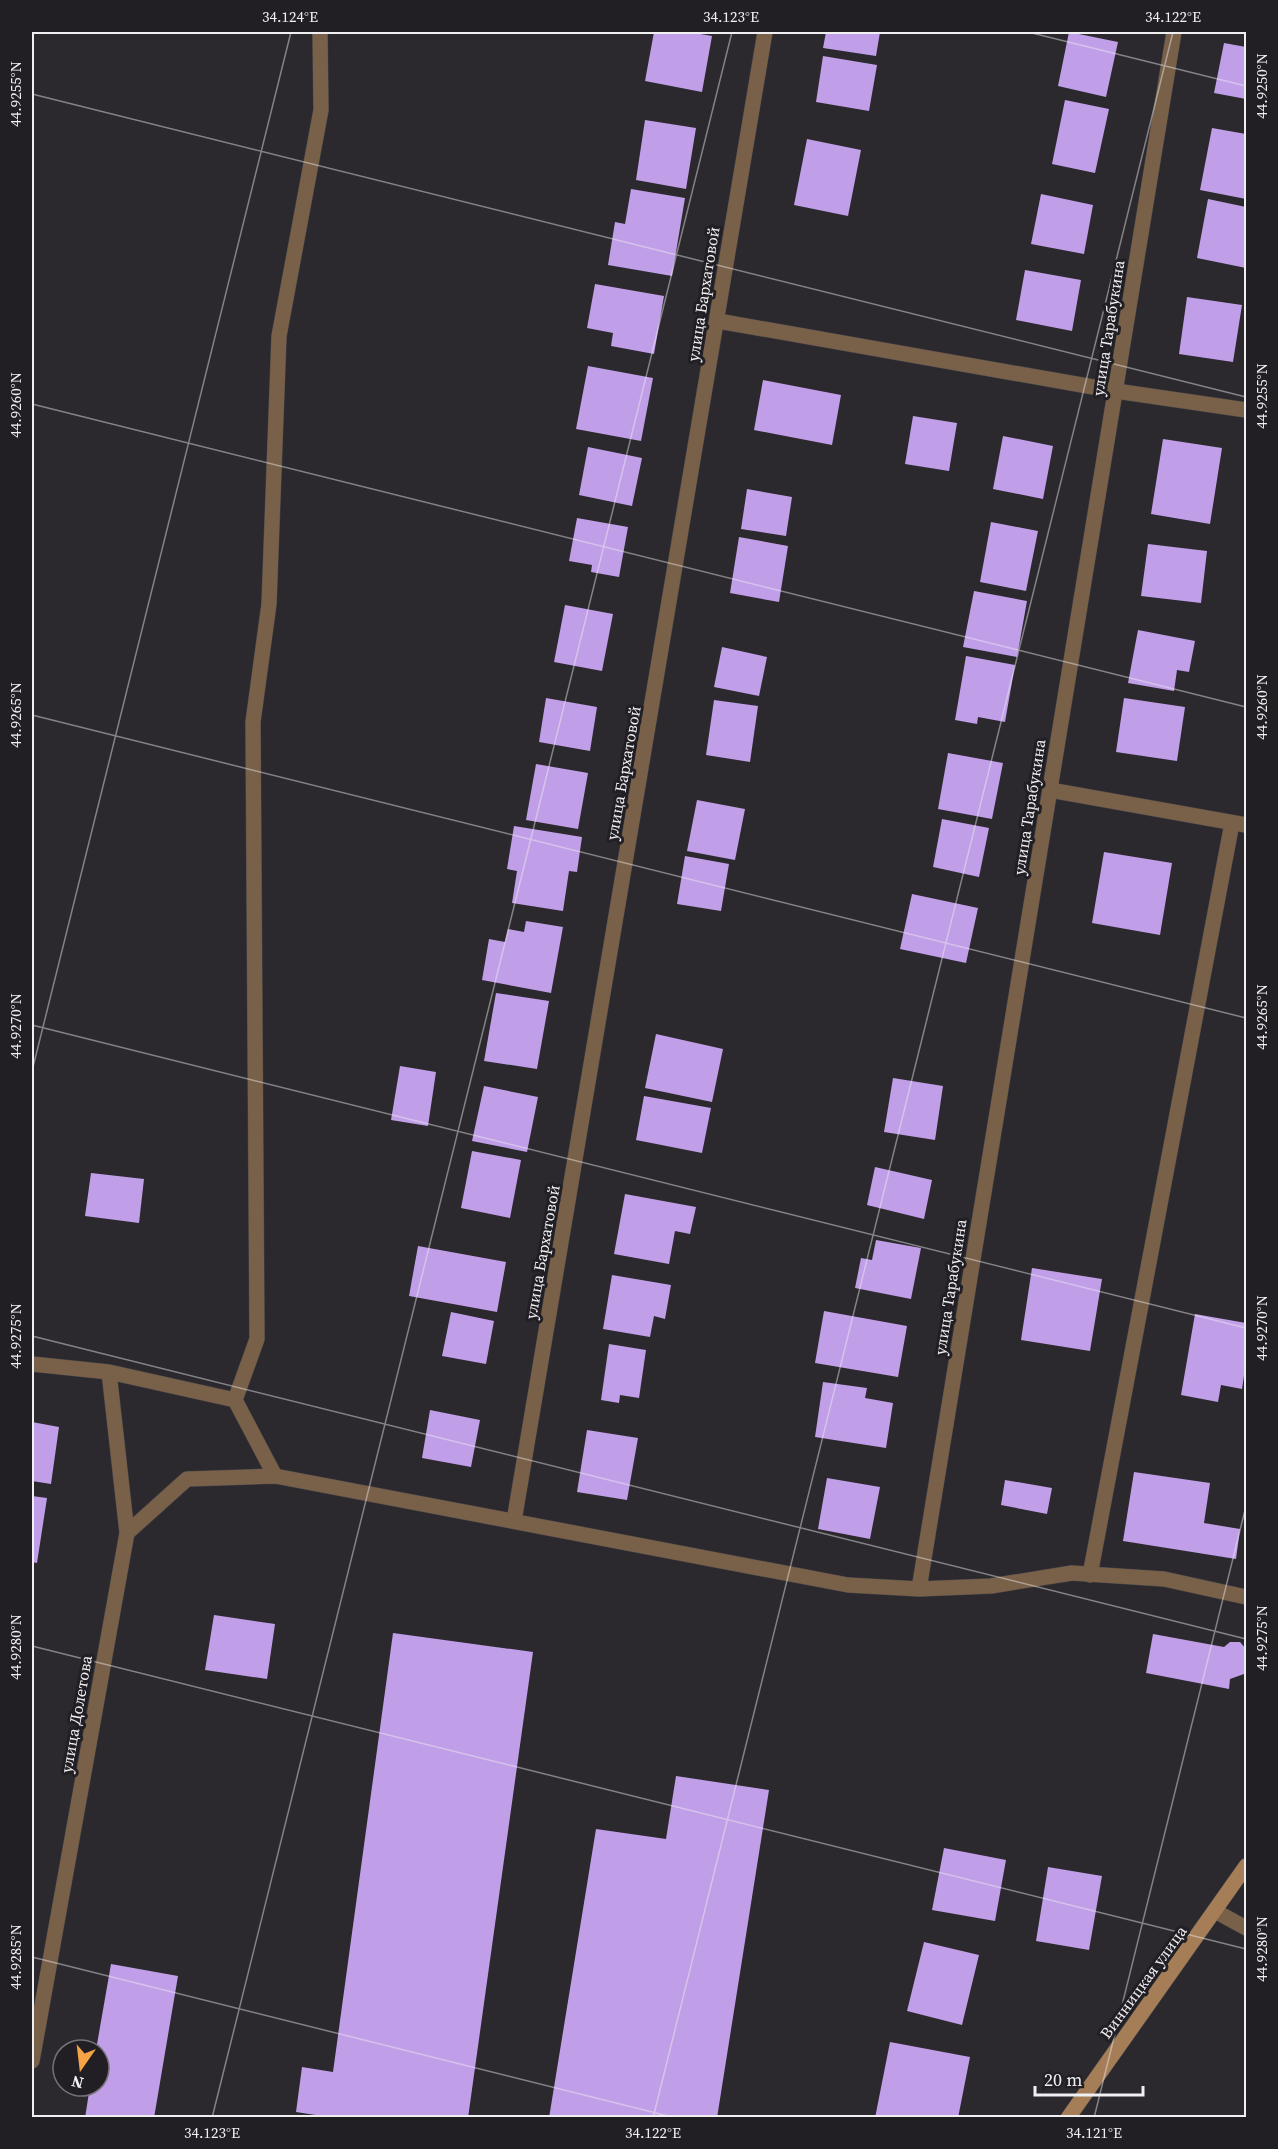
<svg xmlns="http://www.w3.org/2000/svg" width="1278" height="2149" viewBox="0 0 1278 2149" font-family="'Source Serif 4',serif">
	<style>
		.building { fill: #c19fe8 }
		.lines { fill: none; stroke-linecap: round; stroke-linejoin: round }
		.service-casing { stroke: #474549; stroke-width: 16 }
		.minor-casing { stroke: #474549; stroke-width: 16 }
		.secondary-casing { stroke: #474549; stroke-width: 16 }
		.service { stroke: #796048; stroke-width: 15 }
		.minor { stroke: #796048; stroke-width: 15 }
		.secondary { stroke: #a57e57; stroke-width: 15 }
		.ticks { fill: none; stroke: #f0eff2; stroke-width: 1.5; stroke-opacity: 0.45 }
		.labels { text-anchor: middle; dominant-baseline: central; stroke-width: 6; stroke-linejoin: round; paint-order: stroke }
		.street-label { font-size: 16px; fill: #f0eff2; stroke: #211f24 }
		.neatline { fill: none; stroke: #f0eff2; stroke-width: 2 }
		.ticks-label { font-size: 15px; text-anchor: middle; fill: #f0eff2 }
	</style>
	<rect width="100%" height="100%" fill="#2b292e"/>
	<path class="building" d="M 654,32 L 689,32 L 712,36 L 702,92 L 645,81 Z
		M 826,32 L 880,32 L 876,56 L 823,48 Z
		M 1069,32 L 1118,42 L 1106,97 L 1058,86 Z
		M 1224,43 L 1246,47 L 1246,99 L 1214,93 Z
		M 823,56 L 877,65 L 869,111 L 816,102 Z
		M 1065,100 L 1109,109 L 1095,173 L 1052,164 Z
		M 645,120 L 696,128 L 686,189 L 636,180 Z
		M 1212,128 L 1246,134 L 1246,199 L 1200,190 Z
		M 807,139 L 861,150 L 848,216 L 794,205 Z
		M 631,189 L 685,198 L 672,276 L 608,265 L 615,222 L 625,224 Z
		M 1041,194 L 1093,205 L 1084,254 L 1031,244 Z
		M 1208,199 L 1246,207 L 1246,268 L 1197,258 Z
		M 1025,270 L 1081,280 L 1072,331 L 1016,320 Z
		M 595,284 L 664,296 L 654,354 L 611,346 L 613,333 L 587,328 Z
		M 1187,297 L 1242,305 L 1233,362 L 1179,354 Z
		M 588,366 L 653,378 L 641,441 L 576,429 Z
		M 763,380 L 841,395 L 832,445 L 754,430 Z
		M 913,416 L 957,423 L 949,471 L 905,464 Z
		M 1003,436 L 1053,446 L 1043,499 L 993,489 Z
		M 1163,439 L 1222,448 L 1210,524 L 1151,514 Z
		M 588,447 L 642,458 L 632,506 L 579,495 Z
		M 747,489 L 792,497 L 786,536 L 741,529 Z
		M 577,518 L 628,527 L 619,577 L 591,572 L 592,565 L 569,561 Z
		M 991,522 L 1038,531 L 1026,591 L 980,582 Z
		M 739,537 L 788,546 L 779,602 L 730,593 Z
		M 1148,544 L 1207,551 L 1201,603 L 1141,596 Z
		M 974,591 L 1027,601 L 1017,657 L 963,647 Z
		M 565,605 L 613,614 L 602,671 L 554,662 Z
		M 1138,630 L 1195,641 L 1189,672 L 1177,670 L 1174,691 L 1128,683 Z
		M 722,647 L 767,657 L 759,696 L 714,687 Z
		M 966,656 L 1015,665 L 1005,722 L 978,717 L 977,724 L 955,720 Z
		M 546,698 L 597,707 L 590,751 L 539,742 Z
		M 1124,698 L 1185,707 L 1177,761 L 1116,752 Z
		M 714,700 L 758,706 L 750,762 L 706,755 Z
		M 948,753 L 1003,763 L 992,819 L 938,809 Z
		M 536,764 L 588,773 L 578,829 L 526,820 Z
		M 697,800 L 745,809 L 735,860 L 687,851 Z
		M 942,819 L 989,828 L 979,877 L 933,867 Z
		M 514,826 L 582,837 L 577,872 L 569,871 L 563,911 L 512,903 L 517,871 L 507,869 Z
		M 1104,852 L 1172,863 L 1160,935 L 1092,923 Z
		M 685,856 L 729,864 L 721,911 L 677,904 Z
		M 912,894 L 978,908 L 966,963 L 900,949 Z
		M 526,921 L 563,927 L 551,993 L 482,980 L 489,939 L 505,942 L 508,929 L 524,932 Z
		M 496,993 L 549,1001 L 537,1069 L 484,1061 Z
		M 656,1034 L 723,1049 L 712,1102 L 645,1088 Z
		M 400,1066 L 436,1072 L 428,1126 L 391,1120 Z
		M 893,1078 L 943,1086 L 935,1140 L 884,1132 Z
		M 484,1086 L 538,1097 L 527,1152 L 472,1141 Z
		M 644,1096 L 711,1108 L 702,1153 L 636,1140 Z
		M 472,1151 L 521,1160 L 510,1218 L 461,1208 Z
		M 875,1167 L 932,1180 L 924,1219 L 867,1205 Z
		M 91,1173 L 144,1179 L 139,1223 L 85,1216 Z
		M 625,1194 L 696,1207 L 690,1234 L 675,1231 L 669,1264 L 614,1254 Z
		M 876,1240 L 921,1248 L 911,1299 L 855,1288 L 861,1258 L 872,1260 Z
		M 418,1246 L 506,1262 L 497,1312 L 409,1296 Z
		M 1032,1268 L 1102,1279 L 1090,1351 L 1021,1340 Z
		M 612,1275 L 671,1285 L 665,1319 L 654,1316 L 650,1337 L 603,1329 Z
		M 824,1311 L 907,1326 L 898,1377 L 815,1363 Z
		M 451,1312 L 494,1321 L 486,1364 L 442,1356 Z
		M 1195,1314 L 1246,1323 L 1246,1362 L 1242,1389 L 1221,1385 L 1218,1402 L 1181,1395 Z
		M 609,1344 L 646,1350 L 639,1398 L 620,1395 L 619,1403 L 601,1400 Z
		M 823,1382 L 867,1388 L 865,1398 L 893,1403 L 886,1448 L 815,1437 Z
		M 430,1410 L 480,1420 L 471,1467 L 422,1458 Z
		M 32,1422 L 59,1427 L 51,1484 L 32,1481 Z
		M 587,1430 L 638,1438 L 627,1500 L 577,1492 Z
		M 1134,1472 L 1210,1483 L 1204,1523 L 1240,1529 L 1236,1559 L 1123,1541 Z
		M 827,1478 L 880,1487 L 870,1539 L 818,1529 Z
		M 1005,1480 L 1052,1488 L 1047,1514 L 1001,1505 Z
		M 32,1496 L 47,1498 L 37,1563 L 32,1562 Z
		M 214,1615 L 275,1624 L 267,1679 L 205,1670 Z
		M 393,1633 L 533,1652 L 468,2118 L 335,2118 L 296,2112 L 302,2067 L 333,2072 Z
		M 1153,1634 L 1224,1647 L 1230,1642 L 1240,1642 L 1246,1649 L 1246,1668 L 1244,1674 L 1230,1679 L 1229,1689 L 1146,1673 Z
		M 676,1776 L 769,1790 L 717,2118 L 549,2118 L 596,1829 L 666,1839 Z
		M 944,1848 L 1006,1860 L 995,1921 L 932,1910 Z
		M 1048,1867 L 1102,1876 L 1089,1950 L 1036,1941 Z
		M 924,1942 L 979,1955 L 962,2025 L 907,2011 Z
		M 111,1964 L 178,1976 L 154,2118 L 85,2118 L 90,2086 L 99,2086 L 99,2050 L 96,2050 Z
		M 890,2042 L 970,2057 L 958,2118 L 875,2118 Z"/>
	<g class="lines">
		<defs>
			<path id="service" d="M 1050,790 L 1246,825
				M 1090,1575 L 1232,823"/>
			<path id="minor" d="M 718,321 L 1116,391 L 1246,410
				M 32,1364 L 109,1372 L 235,1400 L 275,1476 L 848,1585 L 919,1589 L 991,1586 L 1072,1573 L 1164,1579 L 1246,1597
				M 235,1400 L 257,1339 L 253,722 L 269,604 L 279,336 L 321,110 L 320,32
				M 514,1521 L 765,32
				M 127,1533 L 187,1479 L 275,1476
				M 919,1589 L 1174,32
				M 1215,1911 L 1246,1928
				M 32,2061 L 127,1533 L 109,1372"/>
			<path id="secondary" d="M 1068,2118 L 1246,1866"/>
		</defs>
		<use href="#service" class="service-casing"/>
		<use href="#minor" class="minor-casing"/>
		<use href="#secondary" class="secondary-casing"/>
		<use href="#service" class="service"/>
		<use href="#minor" class="minor"/>
		<use href="#secondary" class="secondary"/>
	</g>
	<path class="ticks" d="M 1028,32 L 1246,86M 32,94 L 1246,397M 32,404 L 1246,707M 32,715 L 1246,1018M 32,1025 L 1246,1328M 32,1071 L 291,32M 32,1336 L 1246,1639M 32,1646 L 1246,1949M 32,1957 L 676,2118M 212,2118 L 732,32M 653,2118 L 1173,32M 1094,2118 L 1246,1506"/>
	<g class="labels">
		<g class="street-label">
			<text transform="translate(703 294) rotate(-81)">улица Бархатовой</text>
			<text transform="translate(1108 328) rotate(-81)">улица Тарабукина</text>
			<text transform="translate(623 773) rotate(-80)">улица Бархатовой</text>
			<text transform="translate(1029 807) rotate(-81)">улица Тарабукина</text>
			<text transform="translate(542 1252) rotate(-80)">улица Бархатовой</text>
			<text transform="translate(950 1287) rotate(-81)">улица Тарабукина</text>
			<text transform="translate(76 1714) rotate(-80)">улица Долетова</text>
			<text transform="translate(1143 1982) rotate(-54)">Винницкая улица</text>
		</g>
	</g>
	<rect width="1278" height="2149" fill="none" stroke="#211f24" stroke-width="66"/>
	<g transform="translate(81 2068) rotate(194)"><circle r="28" fill="#211f24" stroke="#747276" stroke-width="1.5"/>
	<path d="M0-4.5L10 22L0 15L-10 22Z" fill="#f5a346"/>
	<text y="-9" font-size="16" font-weight="bold" text-anchor="middle" fill="#f0eff2">N</text>
	</g>
	<path d="M1035 2086v9h108v-9" fill="none" stroke="#f0eff2" stroke-width="3"/>
	<text x="1044" y="2086" font-size="18" fill="#f0eff2" stroke="#211f24" stroke-width="4.5" paint-order="stroke">20 m</text>
	<rect x="33" y="33" width="1212" height="2083" class="neatline"/>
	<g class="ticks-label">
		<text x="290" y="22">34.124°E</text>
		<text x="731" y="22">34.123°E</text>
		<text x="1173" y="22">34.122°E</text>
		<text transform="translate(1262 86) rotate(-90)" y="5">44.9250°N</text>
		<text transform="translate(16 94) rotate(-90)" y="5">44.9255°N</text>
		<text transform="translate(1262 396) rotate(-90)" y="5">44.9255°N</text>
		<text transform="translate(16 405) rotate(-90)" y="5">44.9260°N</text>
		<text transform="translate(1262 707) rotate(-90)" y="5">44.9260°N</text>
		<text transform="translate(16 715) rotate(-90)" y="5">44.9265°N</text>
		<text transform="translate(1262 1017) rotate(-90)" y="5">44.9265°N</text>
		<text transform="translate(16 1026) rotate(-90)" y="5">44.9270°N</text>
		<text transform="translate(1262 1328) rotate(-90)" y="5">44.9270°N</text>
		<text transform="translate(16 1336) rotate(-90)" y="5">44.9275°N</text>
		<text transform="translate(1262 1638) rotate(-90)" y="5">44.9275°N</text>
		<text transform="translate(16 1647) rotate(-90)" y="5">44.9280°N</text>
		<text transform="translate(1262 1949) rotate(-90)" y="5">44.9280°N</text>
		<text transform="translate(16 1957) rotate(-90)" y="5">44.9285°N</text>
		<text x="212" y="2138">34.123°E</text>
		<text x="653" y="2138">34.122°E</text>
		<text x="1094" y="2138">34.121°E</text>
	</g>
</svg>
